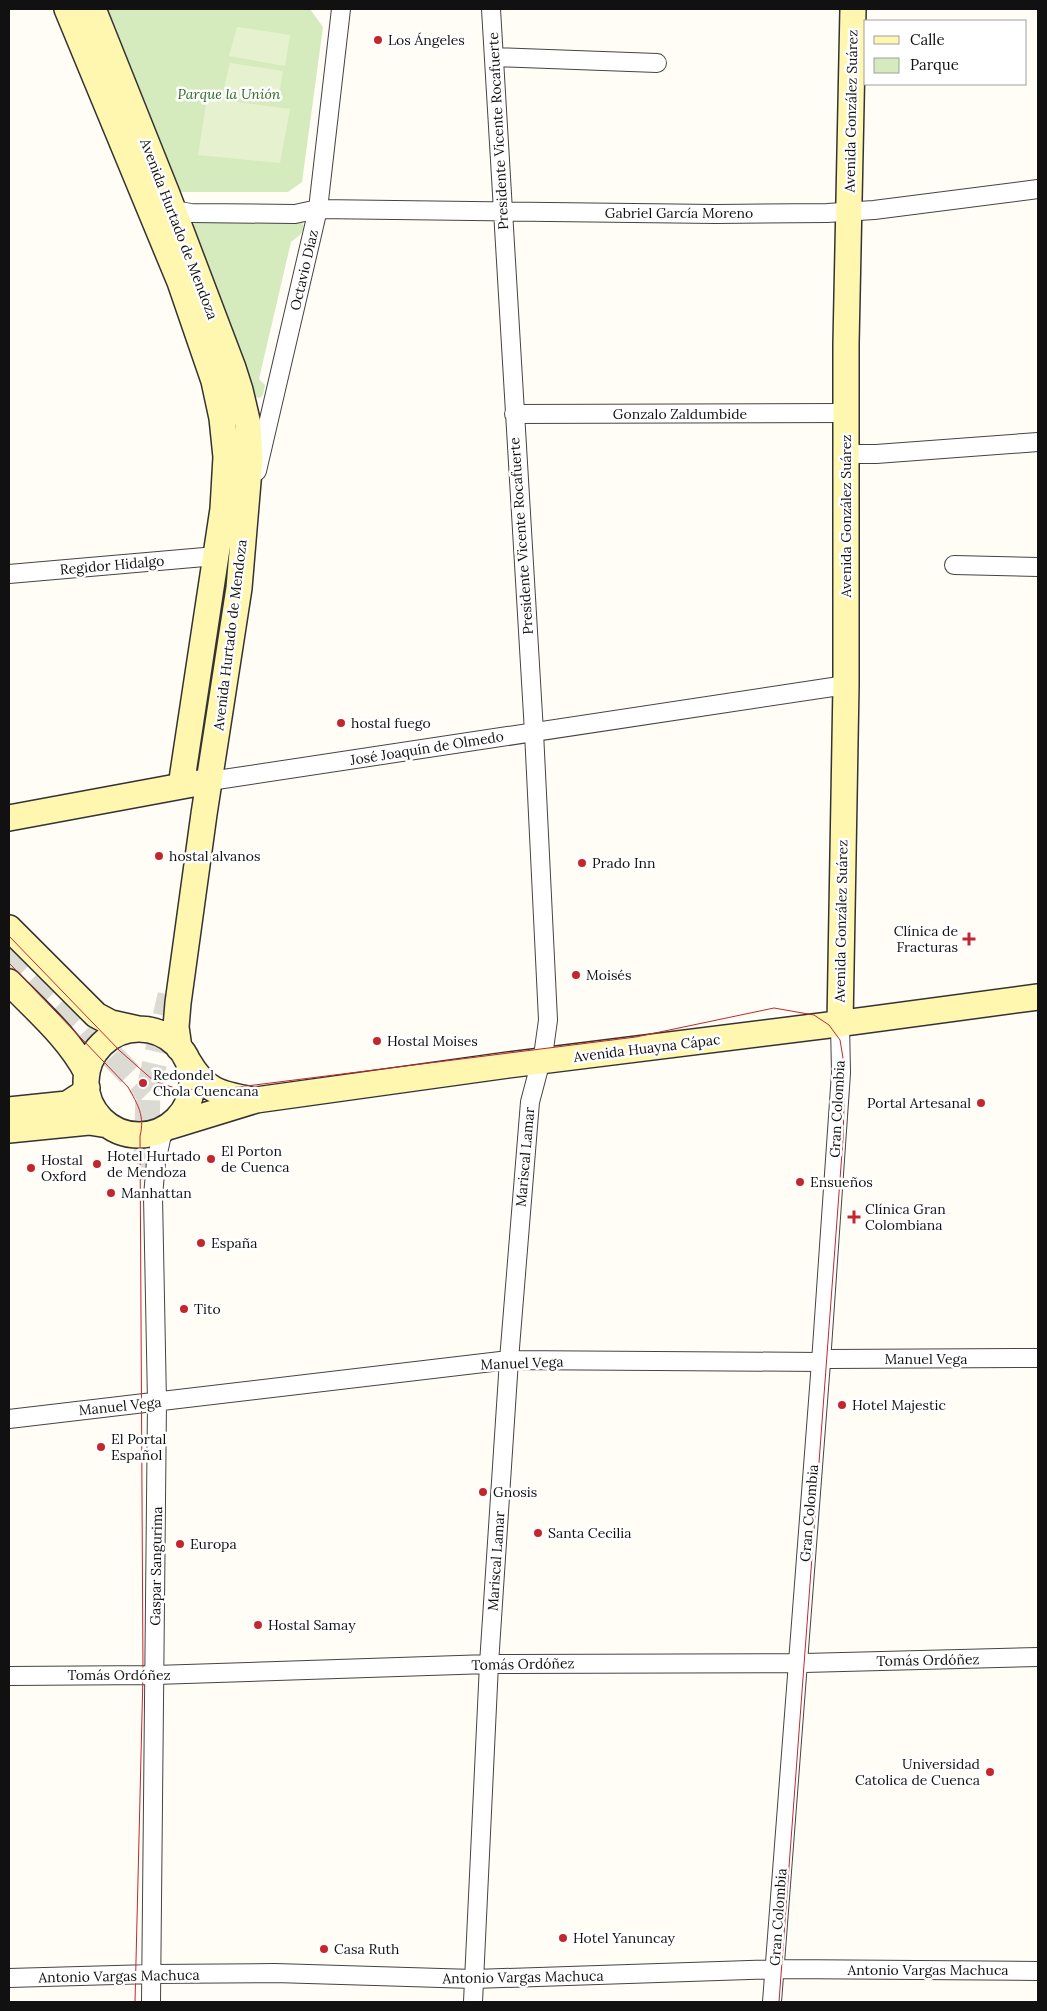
<svg xmlns="http://www.w3.org/2000/svg" width="1047" height="2011" viewBox="0 0 1047 2011" font-family="Lora,serif">
	<style>
		.green { fill: #d5ebbd }
		.pitch { fill: #e6f2cf }
		.lines { fill: none; stroke-linecap: round; stroke-linejoin: round }
		.street-tunnel { stroke: #dbdad3; stroke-width: 18; stroke-dasharray: 18 9; stroke-linecap: butt }
		.secondary-tunnel { stroke: #dbdad3; stroke-width: 25; stroke-dasharray: 25 12; stroke-linecap: butt }
		.street-casing { stroke: #444; stroke-width: 20 }
		.secondary-casing { stroke: #333; stroke-width: 28 }
		.street { stroke: #fff; stroke-width: 18 }
		.secondary { stroke: #fff6b0; stroke-width: 25 }
		.tram { stroke: #c4262e; stroke-width: 1 }
		.poi-dot { fill: #c4262e; stroke: #fff; stroke-width: 2 }
		.labels { text-anchor: middle; dominant-baseline: central; stroke-width: 5; stroke-linejoin: round; paint-order: stroke }
		.poi-label { font-size: 14px; fill: #111; stroke: #fff; text-anchor: start }
		.park-label { font-size: 14px; font-style: italic; fill: #2f6b1f; stroke: #fff }
		.street-label { font-size: 14px; fill: #111; stroke: #fff }
	</style>
	<rect width="100%" height="100%" fill="#fffdf5"/>
	<path class="green" d="M 105,9 L 310,9 L 323,27 L 302,182 L 288,192 L 175,192 Z
		M 197,220 L 300,220 L 303,222 C 305,234 299,235 291,242 L 259,379 L 265,385 L 263,395 L 260,398 L 251,396 L 192,227 Z"/>
	<path class="pitch" d="M 237,27 L 290,35 L 285,66 L 229,56 Z
		M 230,63 L 283,71 L 278,102 L 223,92 Z
		M 207,98 L 290,109 L 280,163 L 198,155 Z"/>
	<g class="lines">
		<path class="street-tunnel" d="M 146,1162 L 147,1195"/>
		<path class="secondary-tunnel" d="M 9,950 L 148,1093
			M 146,1162 L 148,1093 L 170,995"/>
		<defs>
			<path id="street" d="M 494,57 L 657,63
				M 173,210 L 191,213 L 295,214 L 318,209 L 716,214 L 827,213 L 874,210 L 1038,189
				M 514,414 L 846,413
				M 846,454 L 876,454 L 1038,442
				M 257,471 L 318,209 L 341,9
				M 954,565 L 1038,567
				M 9,574 L 216,556
				M 210,781 L 846,685
				M 9,1419 L 509,1360 L 821,1362 L 828,1359 L 1038,1358
				M 9,1676 L 155,1675 L 489,1664 L 804,1663 L 1038,1657
				M 9,1978 L 151,1974 L 275,1973 L 474,1979 L 782,1969 L 1038,1971
				M 151,2002 L 157,1402 L 153,1196 L 156,1162 L 163,1130
				M 473,2002 L 489,1664 L 509,1360 L 530,1102 L 544,1049 L 548,1020 L 534,732 L 491,9
				M 772,2002 L 821,1362 L 841,1073 L 840,1024"/>
			<path id="secondary" d="M 67,9 L 180,282 L 214,381 L 222,418 L 226,457 L 223,509 L 181,786
				M 93,9 L 167,194 L 233,368 L 240,390 L 248,424 L 250,458 L 239,588 L 204,814 L 178,1003 L 176,1027 L 179,1048
				M 9,818 L 198,783
				M 9,928 L 96,1015 L 111,1023 L 138,1029
				M 9,982 C 36,1010 69,1038 87,1073
				M 840,1024 L 846,685 L 846,344 L 853,9
				M86 1082a53 53 0 1 1 106 0a53 53 0 1 1-106 0Z
				M 188,1061 C 206,1092 220,1094 253,1100
				M 9,1110 L 67,1104 L 81,1095 L 87,1088
				M 171,1126 L 256,1100 L 508,1065 L 829,1025 L 1038,997
				M 9,1130 L 89,1122 L 108,1125"/>
		</defs>
		<use href="#street" class="street-casing"/>
		<use href="#secondary" class="secondary-casing"/>
		<use href="#street" class="street"/>
		<use href="#secondary" class="secondary"/>
		<path class="tram" d="M 9,936 L 120,1051 L 154,1081 L 178,1089 L 215,1090 L 636,1037 L 774,1008 L 814,1015 L 829,1025 L 840,1040 L 845,1070 L 843,1139 L 779,2002
			M 9,963 L 128,1087 C 138,1105 145,1116 140,1136 L 143,1674 L 135,2002"/>
	</g>
	<g class="poi-dot">
		<circle cx="378" cy="40" r="5"/>
		<circle cx="341" cy="723" r="5"/>
		<circle cx="159" cy="856" r="5"/>
		<circle cx="582" cy="863" r="5"/>
		<path d="M966.5 931.5h5v5h5v5h-5v5h-5v-5h-5v-5h5z"/>
		<circle cx="576" cy="975" r="5"/>
		<circle cx="377" cy="1041" r="5"/>
		<circle cx="143" cy="1083" r="5"/>
		<circle cx="981" cy="1103" r="5"/>
		<circle cx="211" cy="1159" r="5"/>
		<circle cx="97" cy="1164" r="5"/>
		<circle cx="31" cy="1168" r="5"/>
		<circle cx="800" cy="1182" r="5"/>
		<circle cx="111" cy="1193" r="5"/>
		<path d="M851.5 1209.5h5v5h5v5h-5v5h-5v-5h-5v-5h5z"/>
		<circle cx="201" cy="1243" r="5"/>
		<circle cx="184" cy="1309" r="5"/>
		<circle cx="842" cy="1405" r="5"/>
		<circle cx="101" cy="1447" r="5"/>
		<circle cx="483" cy="1492" r="5"/>
		<circle cx="538" cy="1533" r="5"/>
		<circle cx="180" cy="1544" r="5"/>
		<circle cx="258" cy="1625" r="5"/>
		<circle cx="990" cy="1772" r="5"/>
		<circle cx="563" cy="1938" r="5"/>
		<circle cx="324" cy="1949" r="5"/>
	</g>
	<g class="labels">
		<g class="poi-label">
			<text x="388" y="40">Los Ángeles</text>
			<text x="351" y="723">hostal fuego</text>
			<text x="169" y="856">hostal alvanos</text>
			<text x="592" y="863">Prado Inn</text>
			<text x="958" y="931" text-anchor="end">Clínica de<tspan x="958" dy="16">Fracturas</tspan></text>
			<text x="586" y="975">Moisés</text>
			<text x="387" y="1041">Hostal Moises</text>
			<text x="153" y="1075">Redondel<tspan x="153" dy="16">Chola Cuencana</tspan></text>
			<text x="971" y="1103" text-anchor="end">Portal Artesanal</text>
			<text x="221" y="1151">El Porton<tspan x="221" dy="16">de Cuenca</tspan></text>
			<text x="107" y="1156">Hotel Hurtado<tspan x="107" dy="16">de Mendoza</tspan></text>
			<text x="41" y="1160">Hostal<tspan x="41" dy="16">Oxford</tspan></text>
			<text x="810" y="1182">Ensueños</text>
			<text x="121" y="1193">Manhattan</text>
			<text x="865" y="1209">Clínica Gran<tspan x="865" dy="16">Colombiana</tspan></text>
			<text x="211" y="1243">España</text>
			<text x="194" y="1309">Tito</text>
			<text x="852" y="1405">Hotel Majestic</text>
			<text x="111" y="1439">El Portal<tspan x="111" dy="16">Español</tspan></text>
			<text x="493" y="1492">Gnosis</text>
			<text x="548" y="1533">Santa Cecilia</text>
			<text x="190" y="1544">Europa</text>
			<text x="268" y="1625">Hostal Samay</text>
			<text x="980" y="1764" text-anchor="end">Universidad<tspan x="980" dy="16">Catolica de Cuenca</tspan></text>
			<text x="573" y="1938">Hotel Yanuncay</text>
			<text x="334" y="1949">Casa Ruth</text>
		</g>
		<g class="park-label">
			<text x="229" y="94">Parque la Unión</text>
		</g>
		<g class="street-label">
			<text transform="translate(851 111) rotate(-89)">Avenida González Suárez</text>
			<text transform="translate(498 131) rotate(-93)">Presidente Vicente Rocafuerte</text>
			<text x="679" y="213">Gabriel García Moreno</text>
			<text transform="translate(179 229) rotate(69)">Avenida Hurtado de Mendoza</text>
			<text transform="translate(304 270) rotate(-77)">Octavio Díaz</text>
			<text x="680" y="414">Gonzalo Zaldumbide</text>
			<text transform="translate(846 516) rotate(-90)">Avenida González Suárez</text>
			<text transform="translate(521 536) rotate(-94)">Presidente Vicente Rocafuerte</text>
			<text transform="translate(112 565) rotate(-5)">Regidor Hidalgo</text>
			<text transform="translate(230 635) rotate(-83)">Avenida Hurtado de Mendoza</text>
			<text transform="translate(427 748) rotate(-9)">José Joaquín de Olmedo</text>
			<text transform="translate(841 921) rotate(-89)">Avenida González Suárez</text>
			<text transform="translate(647 1048) rotate(-7)">Avenida Huayna Cápac</text>
			<text transform="translate(837 1109) rotate(-87)">Gran Colombia</text>
			<text transform="translate(525 1157) rotate(-85)">Mariscal Lamar</text>
			<text x="926" y="1359">Manuel Vega</text>
			<text transform="translate(522 1363) rotate(-2)">Manuel Vega</text>
			<text transform="translate(120 1406) rotate(-6)">Manuel Vega</text>
			<text transform="translate(809 1513) rotate(-85)">Gran Colombia</text>
			<text transform="translate(496 1561) rotate(-86)">Mariscal Lamar</text>
			<text transform="translate(156 1566) rotate(-89)">Gaspar Sangurima</text>
			<text transform="translate(928 1660) rotate(-1)">Tomás Ordóñez</text>
			<text transform="translate(523 1664) rotate(-1)">Tomás Ordóñez</text>
			<text x="119" y="1675">Tomás Ordóñez</text>
			<text transform="translate(778 1917) rotate(-86)">Gran Colombia</text>
			<text x="928" y="1970">Antonio Vargas Machuca</text>
			<text transform="translate(119 1976) rotate(-1)">Antonio Vargas Machuca</text>
			<text transform="translate(523 1977) rotate(-1)">Antonio Vargas Machuca</text>
		</g>
	</g>
	<rect width="1047" height="2011" fill="none" stroke="#111111" stroke-width="20"/>
	<rect x="864" y="20" width="162" height="65" fill="#ffffff" stroke="#a0a0a0"/>
	<rect x="874" y="36" width="25" height="8" fill="#fff6b0" stroke="#a0a0a0"/>
	<text x="910" y="45" font-size="15" fill="#111111">Calle</text>
	<rect x="874" y="58" width="25" height="15" fill="#d5ebbd" stroke="#a0a0a0"/>
	<text x="910" y="70" font-size="15" fill="#111111">Parque</text>
</svg>
